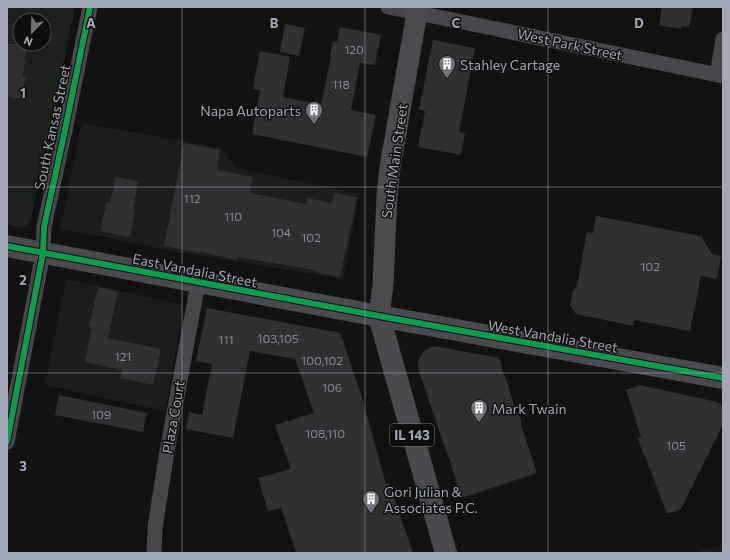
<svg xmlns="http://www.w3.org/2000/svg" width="730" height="560" viewBox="0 0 730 560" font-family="Commissioner,sans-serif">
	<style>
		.built { fill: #1c1c1e }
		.green { fill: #1b211c; fill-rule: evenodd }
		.building { fill: #303032 }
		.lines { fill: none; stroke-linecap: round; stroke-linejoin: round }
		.minor { stroke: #46474b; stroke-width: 15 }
		.secondary { stroke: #4a4b4f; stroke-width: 21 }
		.primary { stroke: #484a4d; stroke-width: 22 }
		.cycleway-casing { stroke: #0d0d0e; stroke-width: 8 }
		.cycleway { stroke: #139951; stroke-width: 6 }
		.grid { fill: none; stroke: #a2a7b5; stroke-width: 1; stroke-opacity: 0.55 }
		.labels { text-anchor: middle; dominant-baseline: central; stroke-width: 3; stroke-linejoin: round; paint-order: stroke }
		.number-label { font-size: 12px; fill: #868994 }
		.shield { fill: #0d0d0e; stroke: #757983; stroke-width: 1 }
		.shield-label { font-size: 13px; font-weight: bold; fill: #a2a7b5 }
		.street-label { font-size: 14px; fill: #a2a7b5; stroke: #0d0d0e }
		.poi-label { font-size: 14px; fill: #a2a7b5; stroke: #0d0d0e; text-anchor: start }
		.grid-label { font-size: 13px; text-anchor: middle; font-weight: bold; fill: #a2a7b5; stroke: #0d0d0e; stroke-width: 3; stroke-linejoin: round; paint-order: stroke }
	</style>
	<rect width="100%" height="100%" fill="#121212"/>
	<path class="built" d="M 82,123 L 221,148 L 236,168 L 359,194 L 343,279 L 160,249 L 102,236 L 60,229 Z
		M 66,279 L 184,305 L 165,411 L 45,385 Z
		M 723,545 L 723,553 L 693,553 Z"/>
	<path class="green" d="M 7,7 L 75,7 L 31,218 C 26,231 17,227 7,224 ZM 20,20 L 44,20 L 44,44 L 20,44 Z"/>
	<path class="building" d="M 662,7 L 693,7 L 689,27 L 682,26 L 681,29 L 659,25 Z
		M 285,24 L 305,28 L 299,56 L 280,52 Z
		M 340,27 L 381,35 L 375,65 L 360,63 L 351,110 L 376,115 L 367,157 L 252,134 L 260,90 L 253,89 L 260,51 L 290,57 L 283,97 L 321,105 L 331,57 L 330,56 L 333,41 L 337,42 Z
		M 433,40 L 475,48 L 459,132 L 465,134 L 461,155 L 418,147 L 425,111 L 419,109 Z
		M 7,44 L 27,44 L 24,59 L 26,59 L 22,77 L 26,77 L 21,99 L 7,96 Z
		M 184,143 L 220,150 L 217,170 L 253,177 L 250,193 L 306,204 L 307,198 L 332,203 L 334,193 L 357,197 L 340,277 L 317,273 L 318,271 L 298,267 L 237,257 L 237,260 L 200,252 L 200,253 L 164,246 Z
		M 115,177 L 137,181 L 137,182 L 138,182 L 133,208 L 135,209 L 130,237 L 101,231 L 106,203 L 110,203 Z
		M 596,216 L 701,236 L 712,254 L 721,256 L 717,279 L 701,276 L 690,331 L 634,320 L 633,326 L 576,314 L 570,306 L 573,290 L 577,287 L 587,232 L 593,233 Z
		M 98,287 L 118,292 L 108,338 L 161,349 L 153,385 L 120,378 L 122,370 L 85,362 L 92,327 L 89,327 Z
		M 207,308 L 340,333 L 360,391 L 386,484 L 389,483 L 413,553 L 296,553 L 281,508 L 268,511 L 258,478 L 291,469 L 275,425 L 314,413 L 295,359 L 250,351 L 233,438 L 186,429 L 189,412 L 202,415 L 212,364 L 196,361 Z
		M 435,346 L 499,358 L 517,413 L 521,419 L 521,425 L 537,473 L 461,498 L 449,457 L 448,457 L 418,368 L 418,364 L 419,359 L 424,351 L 431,347 Z
		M 640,385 L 717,402 L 723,406 L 723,424 L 681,509 L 667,514 L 644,453 L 643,454 L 638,438 L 641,437 L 626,390 Z
		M 59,395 L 147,413 L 143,432 L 55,415 Z"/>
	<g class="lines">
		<path class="minor" d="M 388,7 L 492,28 L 723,76
			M 717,75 L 723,39
			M 7,442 L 43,253 L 44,227 L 65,130 L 90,7
			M 154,553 L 155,528 L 167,451 L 198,283"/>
		<path class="secondary" d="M 379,316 L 383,285 L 387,195 L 390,167 L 418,7"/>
		<path class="primary" d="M 7,246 L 379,316 L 723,378
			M 379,316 L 446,553"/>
		<defs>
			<path id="cycleway" d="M 7,246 L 379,316 L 723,378
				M 7,442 L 43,253 L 44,227 L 65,130 L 90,7"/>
		</defs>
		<use href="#cycleway" class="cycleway-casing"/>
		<use href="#cycleway" class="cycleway"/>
	</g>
	<path class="grid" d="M 182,7 L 182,553M 365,7 L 365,553M 548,7 L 548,553M 7,187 L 723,187M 7,373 L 723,373"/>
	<defs>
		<symbol id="building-pin" viewBox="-11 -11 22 30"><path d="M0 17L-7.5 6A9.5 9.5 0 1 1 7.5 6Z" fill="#70737c" stroke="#0d0d0e"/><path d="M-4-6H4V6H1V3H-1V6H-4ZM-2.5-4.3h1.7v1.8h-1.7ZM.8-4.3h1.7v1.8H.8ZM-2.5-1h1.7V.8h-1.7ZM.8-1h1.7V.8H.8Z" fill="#fff"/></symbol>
	</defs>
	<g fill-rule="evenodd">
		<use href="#building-pin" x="437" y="54" width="20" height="27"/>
		<use href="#building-pin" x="304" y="100" width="20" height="27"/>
		<use href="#building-pin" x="469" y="398" width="20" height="27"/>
		<use href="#building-pin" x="361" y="489" width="20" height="27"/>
	</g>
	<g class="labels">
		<g class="number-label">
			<text x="354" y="49">120</text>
			<text x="341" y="84">118</text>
			<text x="192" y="198">112</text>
			<text x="233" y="216">110</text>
			<text x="281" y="232">104</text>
			<text x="311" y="237">102</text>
			<text x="650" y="266">102</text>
			<text x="278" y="338">103,105</text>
			<text x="226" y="339">111</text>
			<text x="123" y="356">121</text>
			<text x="322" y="360">100,102</text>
			<text x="332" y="387">106</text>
			<text x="101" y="414">109</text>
			<text x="325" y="433">108,110</text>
			<text x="676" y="445">105</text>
		</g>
		<rect class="shield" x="390" y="424" width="44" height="22" rx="3"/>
		<g class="shield-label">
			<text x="412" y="435">IL 143</text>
		</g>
		<g class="street-label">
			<text transform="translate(570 44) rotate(12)">West Park Street</text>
			<text transform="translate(52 127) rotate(-78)">South Kansas Street</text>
			<text transform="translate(394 161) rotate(-82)">South Main Street</text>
			<text transform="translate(195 270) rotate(11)">East Vandalia Street</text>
			<text transform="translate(553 336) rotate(10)">West Vandalia Street</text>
			<text transform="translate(173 417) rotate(-80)">Plaza Court</text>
		</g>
		<g class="poi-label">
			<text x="460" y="64">Stahley Cartage</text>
			<text x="301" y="110" text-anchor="end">Napa Autoparts</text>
			<text x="492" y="408">Mark Twain</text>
			<text x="384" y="491">Gori Julian &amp;<tspan x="384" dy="16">Associates P.C.</tspan></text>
		</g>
	</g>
	<g class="grid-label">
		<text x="91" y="28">A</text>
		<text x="274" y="28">B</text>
		<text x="456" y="28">C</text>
		<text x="639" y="28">D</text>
		<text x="23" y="98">1</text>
		<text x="23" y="285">2</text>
		<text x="23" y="471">3</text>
	</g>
	<rect width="730" height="560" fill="none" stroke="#a2a7b5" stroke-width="16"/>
	<g transform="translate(32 32) rotate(203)"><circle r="19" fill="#0d0d0e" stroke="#494b51"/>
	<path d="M0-3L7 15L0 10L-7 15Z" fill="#70737c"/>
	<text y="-6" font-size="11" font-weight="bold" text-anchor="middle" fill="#a2a7b5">N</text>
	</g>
</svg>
